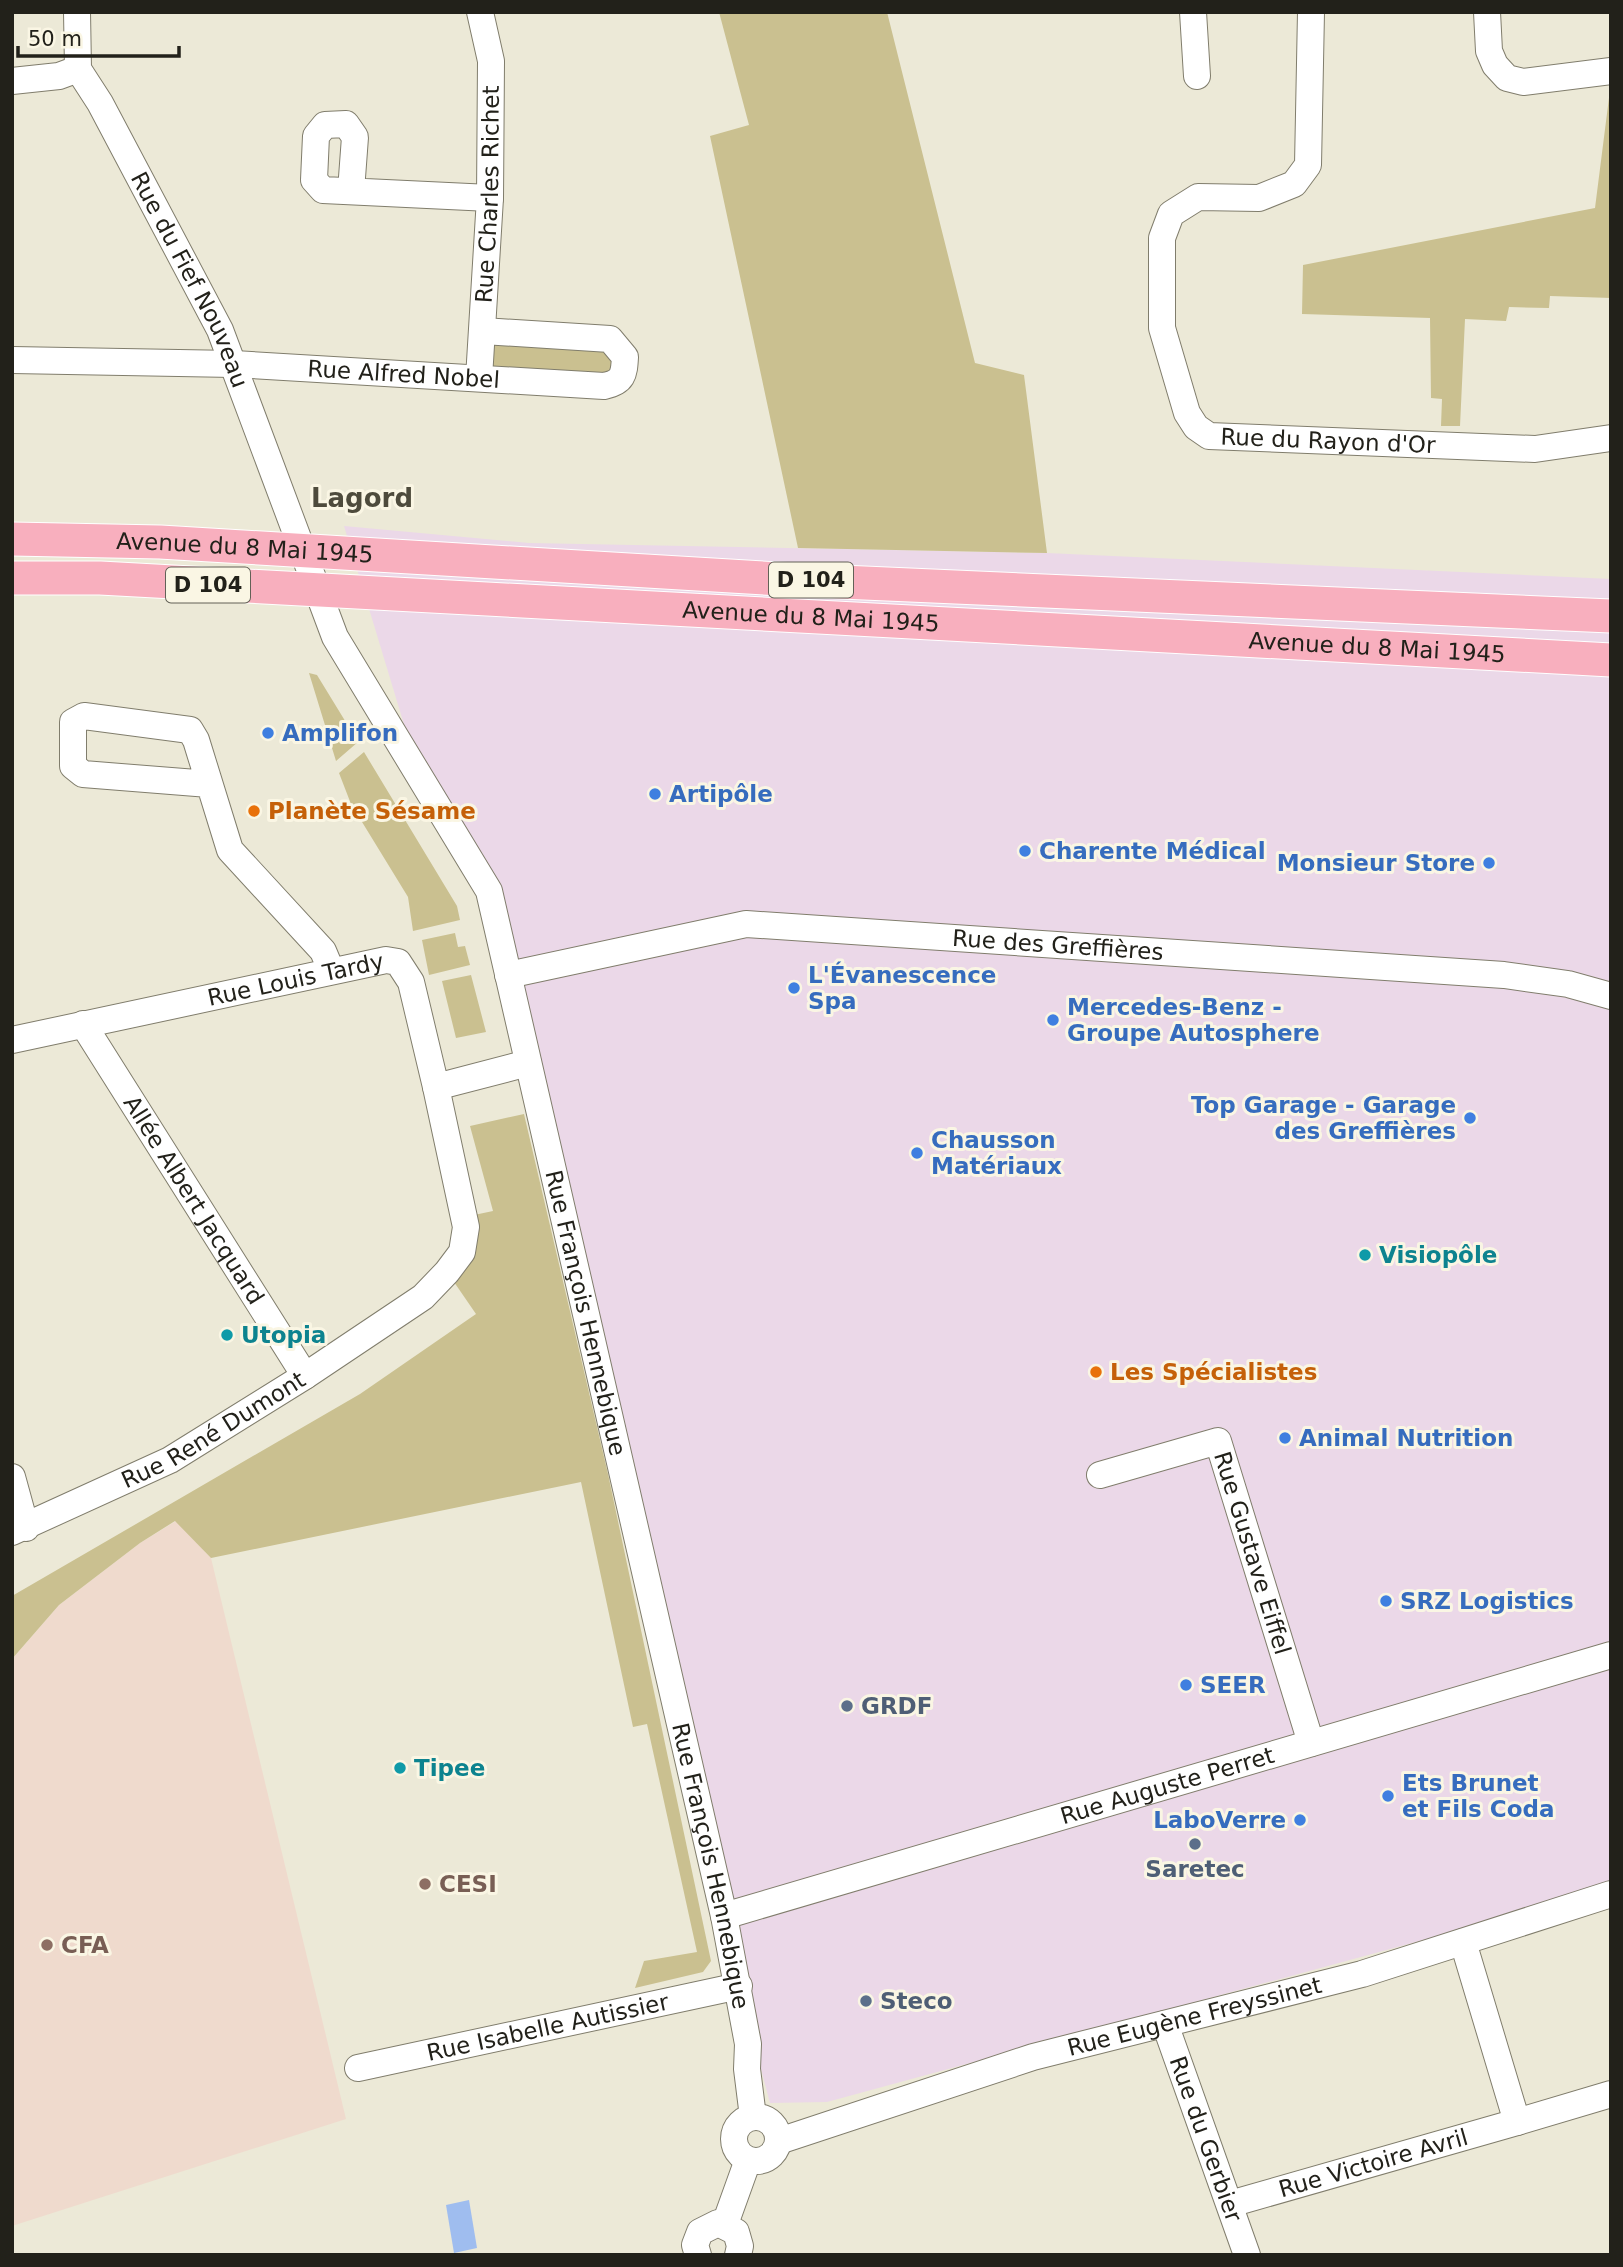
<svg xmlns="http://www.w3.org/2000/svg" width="1623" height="2267" viewBox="0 0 1623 2267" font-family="'DejaVu Sans',sans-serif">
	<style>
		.industrial { fill: #ebd8e8 }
		.education { fill: #efdacd }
		.green { fill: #cac090 }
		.water { fill: #9fbdef }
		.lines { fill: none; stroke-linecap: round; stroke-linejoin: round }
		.minor-casing { stroke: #807d6c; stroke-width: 28 }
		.major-casing { stroke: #fff; stroke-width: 35 }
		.minor { stroke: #fff; stroke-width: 26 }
		.major { stroke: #f8afbe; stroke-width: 33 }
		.shop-dot { fill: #3f7fe0; stroke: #faf6e4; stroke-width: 2.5 }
		.food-dot { fill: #e8710a; stroke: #faf6e4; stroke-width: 2.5 }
		.culture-dot { fill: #0f9aa8; stroke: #faf6e4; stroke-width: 2.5 }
		.service-dot { fill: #5c6f8a; stroke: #faf6e4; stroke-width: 2.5 }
		.education-dot { fill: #8d6e63; stroke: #faf6e4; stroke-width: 2.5 }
		.labels { text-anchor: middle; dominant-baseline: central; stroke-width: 6; stroke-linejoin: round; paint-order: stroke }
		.shield { fill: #faf6e4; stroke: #636157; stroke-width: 2 }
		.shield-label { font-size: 21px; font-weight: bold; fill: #22211a }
		.street-label { font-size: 23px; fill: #22211a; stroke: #faf6e4 }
		.shop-label { font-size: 23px; font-weight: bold; fill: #366cbe; stroke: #faf6e4; text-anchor: start }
		.food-label { font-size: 23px; font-weight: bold; fill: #c56008; stroke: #faf6e4; text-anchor: start }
		.culture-label { font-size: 23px; font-weight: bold; fill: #0d838f; stroke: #faf6e4; text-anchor: start }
		.service-label { font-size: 23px; font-weight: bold; fill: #4e5e75; stroke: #faf6e4; text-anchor: start }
		.education-label { font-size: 23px; font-weight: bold; fill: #785e54; stroke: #faf6e4; text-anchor: start }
		.quarter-label { font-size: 26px; font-weight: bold; fill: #4e4b3c; stroke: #faf6e4 }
	</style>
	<rect width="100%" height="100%" fill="#ece9d7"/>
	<path class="industrial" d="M 344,526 L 529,543 L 1047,553 L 1611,579 L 1611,1889 L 827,2102 L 770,2103 L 739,1986 L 489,891 L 422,784 Z"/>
	<path class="education" d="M 176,1521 L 211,1558 L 346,2119 L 12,2226 L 12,1659 L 59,1605 L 140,1543 Z"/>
	<path class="green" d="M 719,12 L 887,12 L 975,363 L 1024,375 L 1047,553 L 798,548 L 710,136 L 749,125 Z
		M 1611,82 L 1611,298 L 1550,296 L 1549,308 L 1509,307 L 1506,321 L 1465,319 L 1460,426 L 1441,426 L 1442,399 L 1431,398 L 1430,318 L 1302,314 L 1303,265 L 1595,208 Z
		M 483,331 L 610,339 L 624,375 L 479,378 Z
		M 309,673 L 317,675 L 358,742 L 336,761 Z
		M 364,752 L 457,906 L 460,920 L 413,931 L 408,897 L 351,804 L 339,773 Z
		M 455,933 L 458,947 L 465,946 L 470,965 L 429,975 L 422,940 Z
		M 471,975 L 486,1032 L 456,1038 L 442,981 Z
		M 524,1114 L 608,1474 L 711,1961 L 703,1972 L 635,1988 L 644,1961 L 697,1952 L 647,1724 L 633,1727 L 581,1482 L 211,1558 L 175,1521 L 140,1543 L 59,1605 L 12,1659 L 12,1596 L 360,1394 L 476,1314 L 454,1282 L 474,1215 L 493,1211 L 470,1126 Z"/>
	<path class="water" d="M 469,2200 L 477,2248 L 454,2253 L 446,2205 Z"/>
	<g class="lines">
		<defs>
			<g id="minor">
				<path id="s1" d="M 77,12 L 78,69 L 100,103 L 220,330 L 335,637 L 489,891 L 724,1916 L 748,2044 L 747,2069 L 753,2117"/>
				<path d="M 1193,12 L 1197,76"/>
				<path id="s2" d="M 1311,12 L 1308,165 L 1294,184 L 1259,198 L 1198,197 L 1171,214 L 1162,238 L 1162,328 L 1187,413 L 1196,427 L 1209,436 L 1535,449 L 1611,438"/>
				<path d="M 1487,12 L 1489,51 L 1495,65 L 1507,78 L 1523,82 L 1611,71"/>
				<path d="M 12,81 L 59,76 L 78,69"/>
				<path d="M 351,191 L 355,137 L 346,124 L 325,125 L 316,136 L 314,180 L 323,190 L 490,198"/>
				<path id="s3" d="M 12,360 L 234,364 L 604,386 C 623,382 624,375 625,357 L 610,339 L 483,331"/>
				<path id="s4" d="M 479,378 L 490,198 L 491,61 L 480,12"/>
				<path d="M 209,784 L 83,774 L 73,766 L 73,722 L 84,716 L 190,730 L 196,740 L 230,850 L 323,951 L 331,970"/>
				<path id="s5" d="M 508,975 L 746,924 L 1504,975 L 1568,984 L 1611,996"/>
				<path id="s6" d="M 83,1024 L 305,1376"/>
				<path id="s7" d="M 12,1040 L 386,960 L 398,962 L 411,982 L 436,1087 L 528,1063"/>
				<path id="s8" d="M 1100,1475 L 1218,1441 L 1311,1743"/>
				<path d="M 12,1477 L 26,1528"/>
				<path id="s9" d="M 12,1532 L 170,1460 L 305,1376 L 423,1297 L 447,1272 L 462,1252 L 466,1227 L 436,1087"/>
				<path id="s10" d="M 724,1916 L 1611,1655"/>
				<path d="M 1463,1942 L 1517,2122 L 1611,2094"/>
				<path id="s11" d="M 1165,2024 L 1247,2255"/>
				<path id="s12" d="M 358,2068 L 739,1986"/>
				<circle cx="756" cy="2139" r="22"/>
				<path id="s13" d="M 779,2141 L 1033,2057 L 1362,1974 L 1611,1894"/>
				<path id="s14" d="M 1230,2204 L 1517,2122"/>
				<path d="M 725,2224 L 748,2160"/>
				<path d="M 698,2255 L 695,2245 L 700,2232 L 718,2223 L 736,2232 L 740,2246 L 738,2255"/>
			</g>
			<g id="major">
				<path id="s15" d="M 12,539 L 160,542 L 796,580 L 1611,616"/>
				<path id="s16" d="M 12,578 L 100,578 L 1611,660"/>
			</g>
		</defs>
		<use href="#minor" class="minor-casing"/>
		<use href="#major" class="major-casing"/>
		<use href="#minor" class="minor"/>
		<use href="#major" class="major"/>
	</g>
	<g class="shop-dot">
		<circle cx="268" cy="733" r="7"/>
		<circle cx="655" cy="794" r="7"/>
		<circle cx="1025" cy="851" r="7"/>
		<circle cx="1489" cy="863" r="7"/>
		<circle cx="794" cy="988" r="7"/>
		<circle cx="1053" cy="1020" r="7"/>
		<circle cx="1470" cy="1118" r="7"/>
		<circle cx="917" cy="1153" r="7"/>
		<circle cx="1285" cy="1438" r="7"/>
		<circle cx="1386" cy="1601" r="7"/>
		<circle cx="1186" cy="1685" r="7"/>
		<circle cx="1388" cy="1796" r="7"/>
		<circle cx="1300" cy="1820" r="7"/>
	</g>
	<g class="food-dot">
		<circle cx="254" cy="811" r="7"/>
		<circle cx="1096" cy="1372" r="7"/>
	</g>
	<g class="culture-dot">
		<circle cx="1365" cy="1255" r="7"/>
		<circle cx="227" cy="1335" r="7"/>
		<circle cx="400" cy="1768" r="7"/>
	</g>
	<g class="service-dot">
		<circle cx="847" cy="1706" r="7"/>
		<circle cx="1195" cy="1844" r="7"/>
		<circle cx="866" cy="2001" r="7"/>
	</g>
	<g class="education-dot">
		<circle cx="425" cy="1884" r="7"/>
		<circle cx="47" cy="1945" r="7"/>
	</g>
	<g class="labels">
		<g class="shield">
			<rect x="769" y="562.5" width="84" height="35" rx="5"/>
			<rect x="166" y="567.5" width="84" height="35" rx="5"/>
		</g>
		<g class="shield-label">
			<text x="811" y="580">D 104</text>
			<text x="208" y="585">D 104</text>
		</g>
		<g class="street-label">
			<text stroke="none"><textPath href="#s4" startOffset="184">Rue Charles Richet</textPath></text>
			<text stroke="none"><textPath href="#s1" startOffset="296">Rue du Fief Nouveau</textPath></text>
			<text stroke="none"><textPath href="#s3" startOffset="392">Rue Alfred Nobel</textPath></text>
			<text stroke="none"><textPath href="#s2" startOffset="663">Rue du Rayon d'Or</textPath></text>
			<text stroke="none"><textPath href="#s15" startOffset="233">Avenue du 8 Mai 1945</textPath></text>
			<text stroke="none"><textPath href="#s16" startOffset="800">Avenue du 8 Mai 1945</textPath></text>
			<text stroke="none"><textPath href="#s16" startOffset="1367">Avenue du 8 Mai 1945</textPath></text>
			<text stroke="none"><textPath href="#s5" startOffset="556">Rue des Greffières</textPath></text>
			<text stroke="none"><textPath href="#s7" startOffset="290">Rue Louis Tardy</textPath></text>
			<text stroke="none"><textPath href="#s6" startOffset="208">Allée Albert Jacquard</textPath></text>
			<text stroke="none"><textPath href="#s1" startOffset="1412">Rue François Hennebique</textPath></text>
			<text stroke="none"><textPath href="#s9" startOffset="226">Rue René Dumont</textPath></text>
			<text stroke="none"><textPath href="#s8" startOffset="240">Rue Gustave Eiffel</textPath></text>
			<text stroke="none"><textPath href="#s10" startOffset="462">Rue Auguste Perret</textPath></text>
			<text stroke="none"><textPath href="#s1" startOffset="1979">Rue François Hennebique</textPath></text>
			<text stroke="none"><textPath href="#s13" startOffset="434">Rue Eugène Freyssinet</textPath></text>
			<text stroke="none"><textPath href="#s12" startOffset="194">Rue Isabelle Autissier</textPath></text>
			<text stroke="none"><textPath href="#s11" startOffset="122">Rue du Gerbier</textPath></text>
			<text stroke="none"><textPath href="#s14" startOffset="149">Rue Victoire Avril</textPath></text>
		</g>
		<g class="shop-label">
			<text x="282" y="733">Amplifon</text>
			<text x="669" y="794">Artipôle</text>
			<text x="1039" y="851">Charente Médical</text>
			<text x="1475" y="863" text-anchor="end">Monsieur Store</text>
			<text x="808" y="975">L'Évanescence<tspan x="808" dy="26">Spa</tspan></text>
			<text x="1067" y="1007">Mercedes-Benz -<tspan x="1067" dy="26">Groupe Autosphere</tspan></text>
			<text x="1456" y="1105" text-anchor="end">Top Garage - Garage<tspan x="1456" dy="26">des Greffières</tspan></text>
			<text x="931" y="1140">Chausson<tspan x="931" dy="26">Matériaux</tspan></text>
			<text x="1299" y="1438">Animal Nutrition</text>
			<text x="1400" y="1601">SRZ Logistics</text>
			<text x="1200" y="1685">SEER</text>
			<text x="1402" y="1783">Ets Brunet<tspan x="1402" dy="26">et Fils Coda</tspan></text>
			<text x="1286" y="1820" text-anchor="end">LaboVerre</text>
		</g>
		<g class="food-label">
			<text x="268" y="811">Planète Sésame</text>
			<text x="1110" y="1372">Les Spécialistes</text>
		</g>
		<g class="culture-label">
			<text x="1379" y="1255">Visiopôle</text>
			<text x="241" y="1335">Utopia</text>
			<text x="414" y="1768">Tipee</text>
		</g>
		<g class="service-label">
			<text x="861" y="1706">GRDF</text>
			<text x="1195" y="1869" text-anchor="middle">Saretec</text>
			<text x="880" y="2001">Steco</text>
		</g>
		<g class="education-label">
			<text x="439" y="1884">CESI</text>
			<text x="61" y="1945">CFA</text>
		</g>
		<g class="quarter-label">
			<text x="362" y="498">Lagord</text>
		</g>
	</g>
	<rect width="1623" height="2267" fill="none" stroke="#22211a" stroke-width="28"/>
	<path d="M18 46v10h161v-10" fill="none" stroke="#22211a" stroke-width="3.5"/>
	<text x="28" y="46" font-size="21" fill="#22211a" stroke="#faf6e4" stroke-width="5" paint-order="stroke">50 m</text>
</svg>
